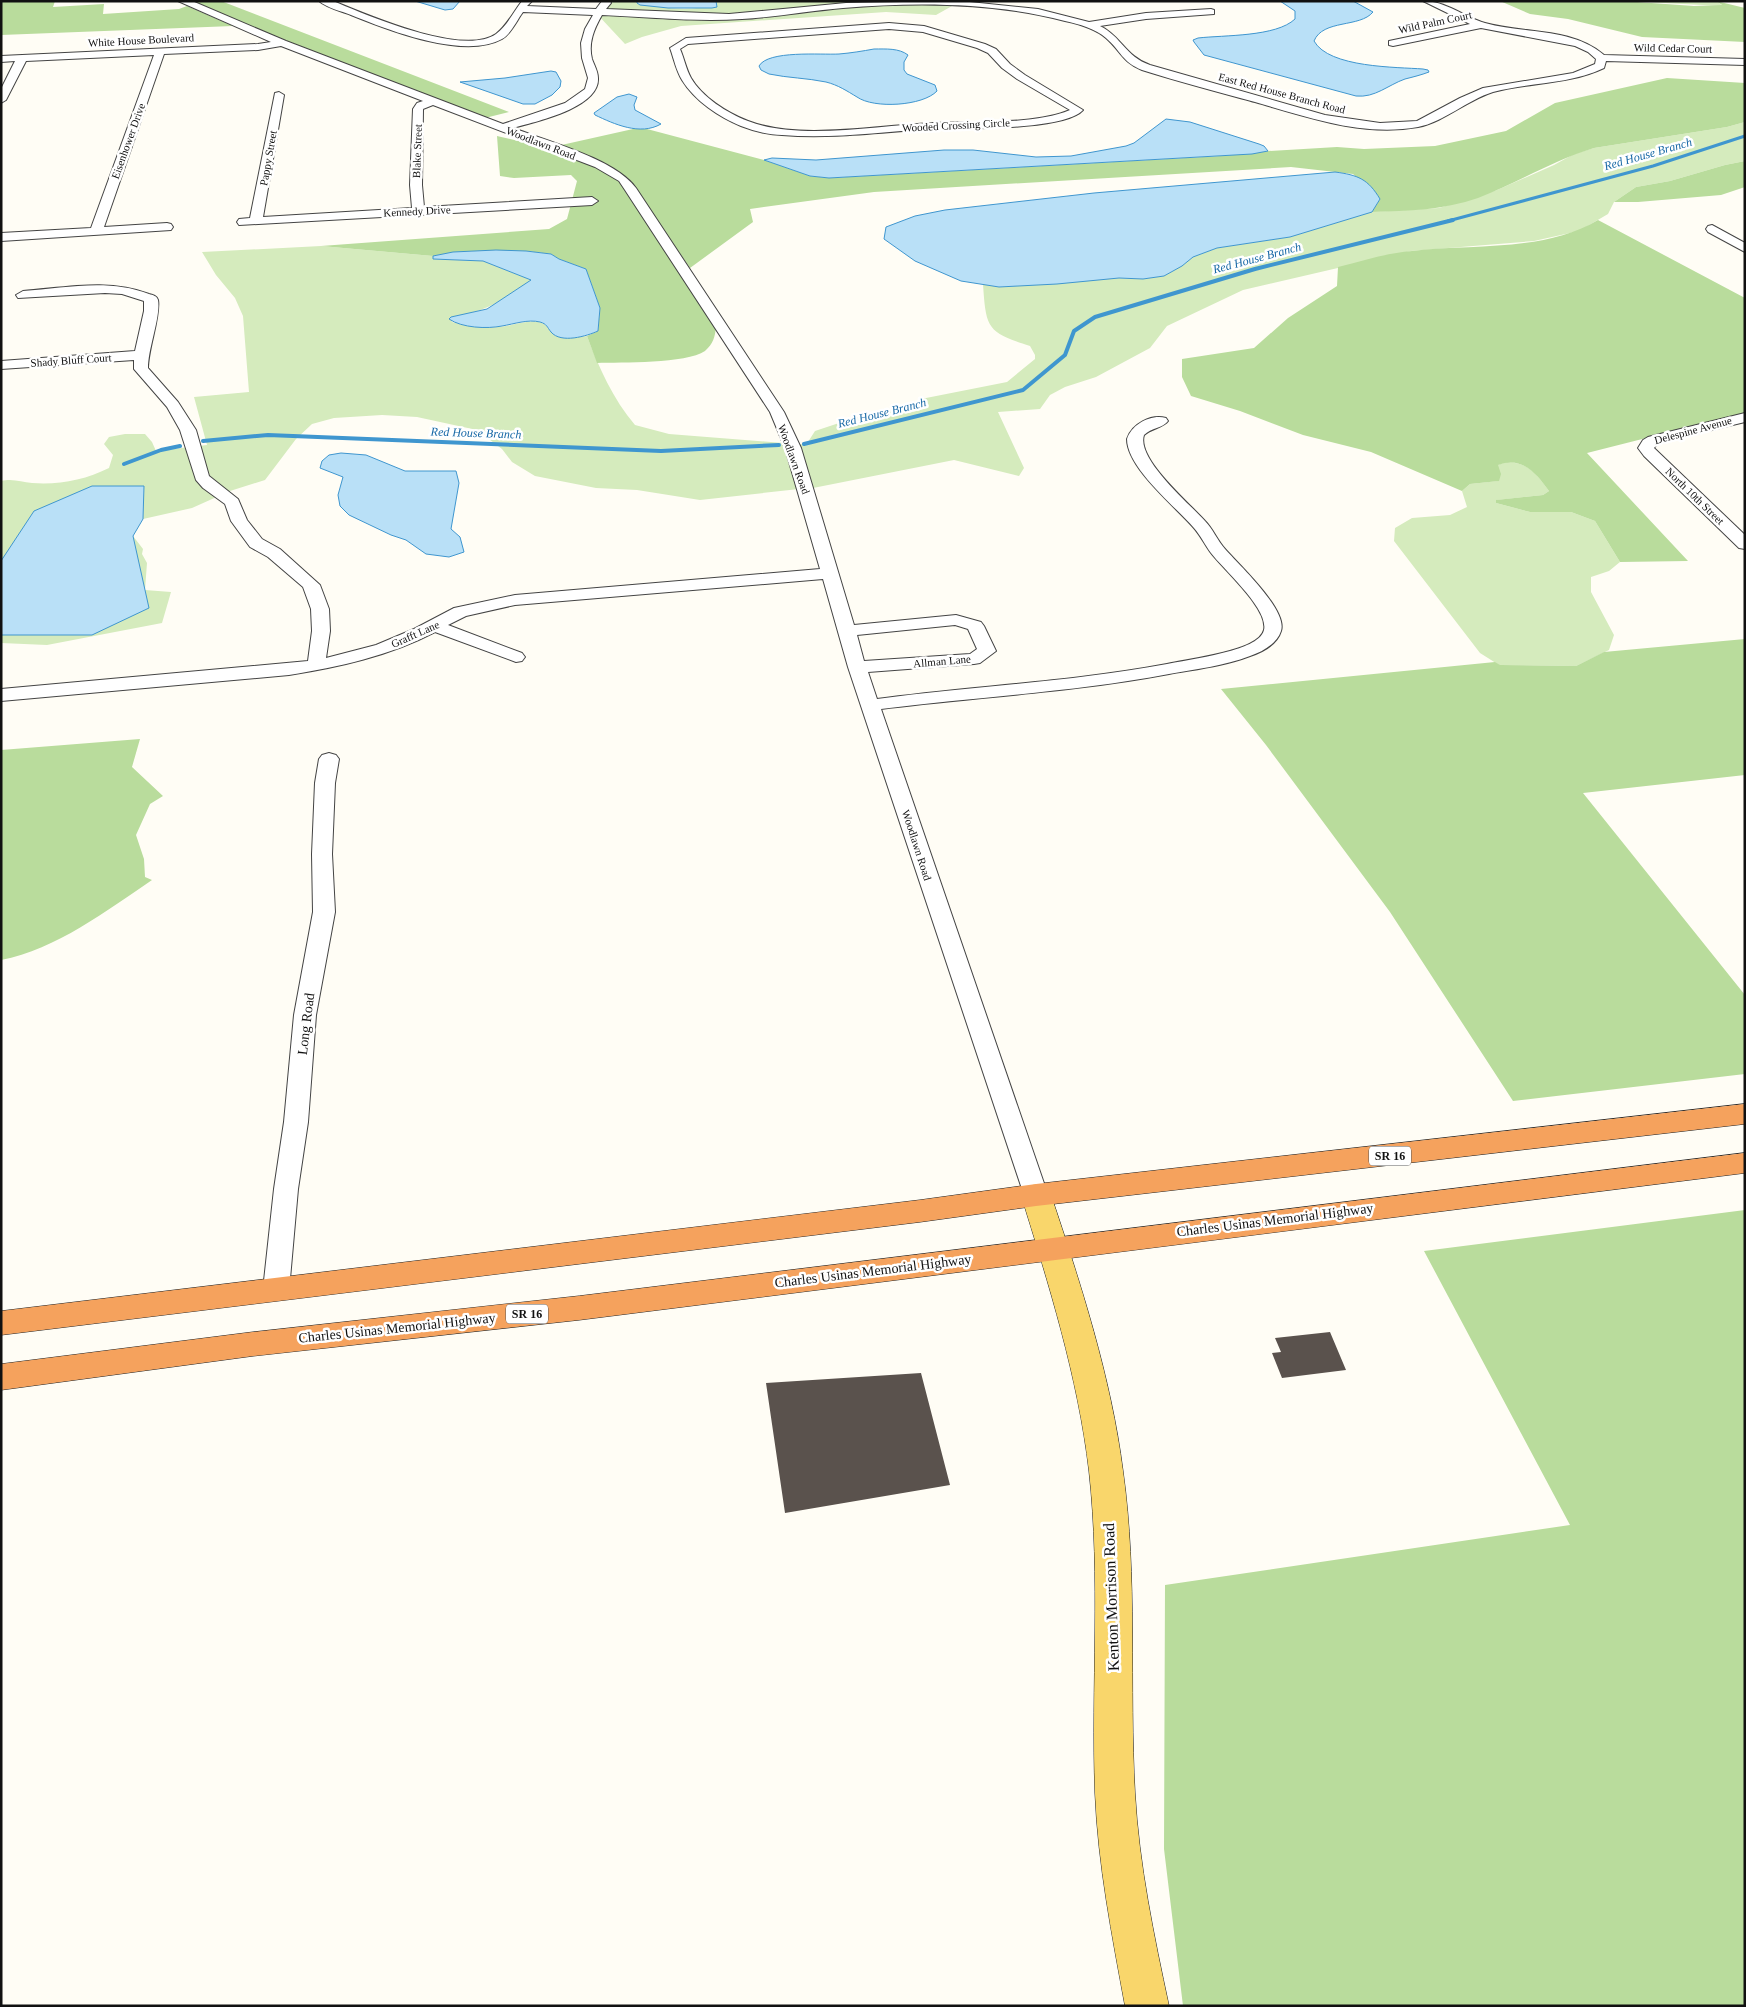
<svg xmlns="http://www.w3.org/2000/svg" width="1746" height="2007" viewBox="0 0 1746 2007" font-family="'Times New Roman',serif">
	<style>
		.green { fill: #d5ebbd }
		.forest { fill: #b9dc9c }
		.water { fill: #b9e0f7; stroke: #3f96cf }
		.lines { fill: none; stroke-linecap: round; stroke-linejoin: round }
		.stream-far1 { stroke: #3f96cf; stroke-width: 3 }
		.stream { stroke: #3f96cf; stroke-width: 4 }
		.building { fill: #5a524d }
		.minor-casing { stroke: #444; stroke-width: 2 }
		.major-casing { stroke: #222; stroke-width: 1 }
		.highway-casing { stroke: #222; stroke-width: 1 }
		.minor { fill: #fff; fill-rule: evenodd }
		.major { fill: #f9d66b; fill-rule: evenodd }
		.highway { fill: #f5a25d; fill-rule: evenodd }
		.labels { text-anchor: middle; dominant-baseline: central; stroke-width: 5; stroke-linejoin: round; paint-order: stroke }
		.far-street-label { font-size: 11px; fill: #111; stroke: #fff }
		.far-water-label { font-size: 12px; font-style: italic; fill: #1768a6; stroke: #fff }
		.shield { fill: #fff; stroke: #585858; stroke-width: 1 }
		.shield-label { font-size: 12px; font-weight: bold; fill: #111 }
		.street-label { font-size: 14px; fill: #111; stroke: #fff }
		.near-street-label { font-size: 16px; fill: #111; stroke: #fff }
	</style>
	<rect width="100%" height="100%" fill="#fffdf5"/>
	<path class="green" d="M 610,1 C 618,1 630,0 637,1 C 661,9 691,12 717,4 L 716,1 L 961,1 L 936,15 L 886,12 L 681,26 L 642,37 L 625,44 L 597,14 Z
		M 1623,1 L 1716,1 L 1723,6 Z
		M 1745,122 L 1745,161 L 1725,165 L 1670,181 L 1636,187 L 1614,202 L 1608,214 L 1579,231 L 1534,241 L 1411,251 L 1243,290 L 1167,326 L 1150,348 L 1096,377 L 1065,387 L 1050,395 L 1040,409 L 998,412 L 1024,468 L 1019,476 L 954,460 L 813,488 L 799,444 L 806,445 L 815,431 L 857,417 L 897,409 L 921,399 L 1007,382 L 1035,359 L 1035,355 L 1030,346 C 987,332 986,329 983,284 L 999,287 L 1119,278 L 1143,279 L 1164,276 L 1182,266 L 1193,257 L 1217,248 L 1290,237 L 1372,212 L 1439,208 L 1497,190 L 1554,165 L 1574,154 L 1594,148 L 1727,127 Z
		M 321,246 L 433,256 L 433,259 L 483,261 L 531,280 C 501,301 489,311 451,317 L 452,322 C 467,326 483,328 499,327 C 512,326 525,320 538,322 C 548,323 548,331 555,335 C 564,340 578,337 587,336 C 599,368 613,399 635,425 L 669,434 L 783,443 L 799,489 L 700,500 L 637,490 L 596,488 L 535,476 L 512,462 L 502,449 L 477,430 L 417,417 L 382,415 L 334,418 L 312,424 L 296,439 L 265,480 L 230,491 L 192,508 L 143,519 L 144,486 L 1,561 L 1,481 C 13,478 21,482 32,483 C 59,485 85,480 109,468 L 113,455 L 104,444 L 109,437 L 125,434 L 145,434 L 152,442 L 156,451 L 207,445 L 194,397 L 249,392 L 243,316 L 235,298 L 216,275 L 202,252 Z
		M 1507,462 C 1530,463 1536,474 1549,491 L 1543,495 L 1497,500 L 1496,503 L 1530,512 L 1571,512 L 1595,521 L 1620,562 L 1609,571 L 1591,577 L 1591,592 L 1614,635 L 1609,650 L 1576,666 L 1499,665 L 1480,653 L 1394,541 L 1395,528 L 1412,518 L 1450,515 L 1467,507 L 1462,491 L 1470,484 L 1498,481 L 1497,465 Z
		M 133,536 L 143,549 L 142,554 L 147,563 L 145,590 L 171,592 L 162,623 L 47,645 L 1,643 L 1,635 L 92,635 Z"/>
	<path class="forest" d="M 1,1 L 55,1 L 53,7 L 104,4 L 103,14 L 179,9 L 187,6 L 233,26 L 1,35 Z
		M 189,1 L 221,1 L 509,112 L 485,118 L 300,47 Z
		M 1500,1 L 1623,1 L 1694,6 L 1722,5 L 1716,1 L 1745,8 L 1745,42 L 1642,37 L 1568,19 L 1530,14 Z
		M 1667,78 L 1745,83 L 1745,122 L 1727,127 L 1594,148 C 1554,160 1517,183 1478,198 C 1444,210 1408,211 1372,212 L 1380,199 L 1353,174 L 1291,167 L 874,192 L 750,209 L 753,222 L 690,268 L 628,178 L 603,164 L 557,146 L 633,129 L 647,129 L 764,160 L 810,176 L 829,178 L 1221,156 L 1268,151 L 1337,147 L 1364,149 L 1435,146 L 1506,131 L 1555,103 Z
		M 497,136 C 540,146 580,157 618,180 L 716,327 C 715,337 713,344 705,351 C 686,364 621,362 597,363 L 587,336 L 598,331 L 600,308 L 586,269 L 559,259 L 551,254 L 526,251 L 471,251 L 433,256 L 321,246 L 549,229 L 567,219 L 577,181 L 571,175 L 514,178 L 500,176 Z
		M 1745,161 L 1745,187 L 1721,195 L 1638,202 L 1614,202 L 1636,187 L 1670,181 L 1725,165 Z
		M 1598,220 L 1745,298 L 1745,413 L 1587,453 L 1688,561 L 1620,562 L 1595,521 L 1571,512 L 1530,512 L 1496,503 L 1496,500 L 1543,495 L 1549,491 C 1536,473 1522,456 1498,465 L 1501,474 L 1499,481 L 1470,484 L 1462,491 L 1371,452 L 1303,435 L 1240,411 L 1191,396 L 1182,377 L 1182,359 L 1254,348 L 1288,318 L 1337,286 L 1338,267 C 1362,261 1387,253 1412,251 C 1473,244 1544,252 1598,220 Z
		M 1745,639 L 1745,775 L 1583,793 L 1745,995 L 1745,1074 L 1513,1101 L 1390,912 L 1266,745 L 1221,689 L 1495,662 L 1500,665 L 1576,666 L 1604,652 Z
		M 140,739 L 132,767 L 163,796 L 150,804 L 136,835 L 144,859 L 145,877 L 152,880 C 106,911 57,949 1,960 L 1,750 Z
		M 1745,1210 L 1745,2006 L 1183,2006 L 1164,1849 L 1165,1585 L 1570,1525 L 1424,1251 Z"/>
	<path class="water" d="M 415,1 L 460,1 L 453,9 L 445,10 Z
		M 637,1 L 716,1 L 717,7 L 712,8 L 668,8 L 640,5 L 637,3 Z
		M 1280,1 L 1353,1 L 1373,12 C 1360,28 1323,19 1314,41 C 1329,68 1397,67 1423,69 L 1428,70 L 1429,72 C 1421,75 1413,77 1405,79 C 1388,85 1375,98 1356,96 L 1204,55 L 1194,42 L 1193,40 L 1198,38 C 1224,35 1276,37 1295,19 L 1295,11 Z
		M 874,49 C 886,49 899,48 908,55 L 904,62 L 904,70 L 907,74 L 935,85 L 937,91 C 923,106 874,109 857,97 C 847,91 838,85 826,82 C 807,78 788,78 769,74 L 761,70 L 759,66 C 768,50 821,55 839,54 C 851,53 863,51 874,49 Z
		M 551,71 L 556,72 L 561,81 L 560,87 L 552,95 L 535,104 L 523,104 L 460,82 L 505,78 Z
		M 629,94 L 637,97 L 634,105 L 635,110 L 661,124 C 640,136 614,124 595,115 L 594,113 L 617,97 Z
		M 1166,119 L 1190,122 L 1259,144 L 1264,146 L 1268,151 L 1252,154 L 829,178 L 810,176 L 764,160 L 772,158 L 816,160 L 944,150 L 973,150 L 1036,157 L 1071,156 L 1126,146 L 1134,143 Z
		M 1335,172 C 1358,175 1368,179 1380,199 L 1372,212 L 1290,237 L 1217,248 L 1193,257 L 1182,266 L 1164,276 L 1143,279 L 1119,278 L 1057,284 L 999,287 L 961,281 L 915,261 L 884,239 L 886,227 L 915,216 L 945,210 L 1094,193 Z
		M 496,250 L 526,251 L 551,254 L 559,259 L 586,269 L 600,308 L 598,331 C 587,336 561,344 551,332 C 547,327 547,324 540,322 C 528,319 514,324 502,326 C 487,329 462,328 449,319 L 451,317 L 487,309 L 531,280 L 483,261 L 433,259 L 433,256 L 453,252 Z
		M 341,453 L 366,455 L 405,471 L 456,471 L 459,483 L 451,529 L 460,537 L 464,552 L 449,557 L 426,554 L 406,540 L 391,535 L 349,515 L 340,506 L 338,495 L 343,477 L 320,468 L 322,461 L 329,455 Z
		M 92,486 L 144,486 L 143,519 L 133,536 L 149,608 L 92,635 L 1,635 L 1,561 L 34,511 Z"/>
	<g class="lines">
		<path class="stream-far1" d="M 1448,221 L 1653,166 L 1745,136"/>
		<path class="stream" d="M 203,441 L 268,435 L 661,451 L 779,445
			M 804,444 L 1023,390 L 1065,355 L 1074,331 L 1095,317 L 1255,269 L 1453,220
			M 124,464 L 161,450 L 180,446"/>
	</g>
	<path class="building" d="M 1330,1332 L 1346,1370 L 1282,1378 L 1272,1353 L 1281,1352 L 1275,1338 Z
		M 921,1373 L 950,1485 L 785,1513 L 766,1383 Z"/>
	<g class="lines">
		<defs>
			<path id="minor" d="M 178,1 L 192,1 L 286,41 L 503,124 L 565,103 L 585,89 L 588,78 L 582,58 L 581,43 L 585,29 L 593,15 L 523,12 C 517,20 511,34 502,39 C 464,60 388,30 351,15 C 341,11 327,8 319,1 L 333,1 C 367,15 463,57 496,34 C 507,26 514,11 522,1 L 532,1 L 527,6 L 596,9 L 602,1 L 610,1 L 611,3 L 606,9 L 729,14 L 846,3 L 960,1 L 1038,9 L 1089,22 L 1146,13 L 1211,9 L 1214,10 L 1214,14 L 1146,19 L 1100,26 C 1121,36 1126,57 1150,65 L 1325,115 L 1380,123 L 1417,121 L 1460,98 L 1483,88 L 1573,73 L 1595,64 L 1596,59 L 1588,52 L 1575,46 L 1481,28 L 1393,46 L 1389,45 L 1389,41 L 1470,24 L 1423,1 C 1446,1 1464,17 1485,23 C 1524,34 1571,27 1604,55 L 1745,59 L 1745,65 L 1606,61 L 1604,68 C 1568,85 1530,82 1493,92 C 1467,100 1444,122 1418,127 C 1363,137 1307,117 1255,102 C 1218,92 1180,82 1142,70 C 1122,62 1121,51 1106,38 C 1096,29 1079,24 1065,21 C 994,2 915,2 843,8 C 809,11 776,17 742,19 C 696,22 648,17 602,15 C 594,29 588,43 592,59 C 594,65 598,71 598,78 C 600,108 535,122 513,128 C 547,141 615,159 636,188 L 784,412 L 801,448 L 854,625 L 956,615 L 981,622 L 984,626 L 996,651 L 980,663 L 974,664 L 868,672 L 877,699 C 973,686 1071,682 1167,664 C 1187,660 1209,657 1230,651 C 1240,648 1261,642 1264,630 C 1269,609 1223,569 1211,553 C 1205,545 1201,536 1194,528 C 1176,507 1127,468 1127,439 C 1132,424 1151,414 1166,418 L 1168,421 C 1163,428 1151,428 1144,435 C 1136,459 1190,504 1205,521 C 1213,529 1217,540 1225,549 C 1238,564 1288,610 1281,631 C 1277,644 1262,652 1250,656 C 1224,666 1196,669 1169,674 C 1074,692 977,697 881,709 L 1048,1195 L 1045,1201 L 1036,1204 L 1027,1201 L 1024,1195 L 848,667 L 823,579 L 515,605 L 466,616 L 448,625 L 522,653 L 525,657 L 522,661 L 516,662 L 435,632 C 389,656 339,667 289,675 L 1,701 L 1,689 L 308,661 L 312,631 L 311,609 L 303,587 L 268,557 L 250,547 L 231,521 L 225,504 L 203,488 L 196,480 L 180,430 L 167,407 L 134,369 L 134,360 L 1,369 L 1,361 L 135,351 L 144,311 L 144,301 L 122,294 L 105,293 L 18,298 L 16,295 L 23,291 C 64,288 109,278 149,294 C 153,295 157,296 158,300 C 161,316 148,348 148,368 L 178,402 L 196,430 L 209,476 L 238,499 L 247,520 L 262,539 L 280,549 L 320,585 L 329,609 L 330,631 L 326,658 L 376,645 L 414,629 L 454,608 L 515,595 L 820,569 L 785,448 L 770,412 L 625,190 L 619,181 L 595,167 L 433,105 L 423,109 L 422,185 L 424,207 L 592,197 L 598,201 L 592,205 L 239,225 L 237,222 L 239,219 L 250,218 L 275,93 L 279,92 L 284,95 L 263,217 L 412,208 L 410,185 L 413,109 L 417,103 L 423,101 L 281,46 L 258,50 L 164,54 L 104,227 L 167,223 L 171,224 L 173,227 L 171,230 L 1,241 L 1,233 L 91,228 L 154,55 L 26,61 L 6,100 L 1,103 L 1,89 L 15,61 L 1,62 L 1,56 L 258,44 L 271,42 ZM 955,625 L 968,629 L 977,649 L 970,654 L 864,661 L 857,635 Z
				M 889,23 L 924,26 L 985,44 L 996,49 L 1010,64 L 1025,75 L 1083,110 C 1064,131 961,128 930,129 C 881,132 832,139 782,135 C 768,135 754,131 741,126 C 719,117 695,101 682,80 C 676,70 674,59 670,48 L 686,38 ZM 889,29 L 923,32 L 977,48 L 988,53 L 1002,68 L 1017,79 L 1070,110 C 1035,125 973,121 934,123 C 878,125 800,141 748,121 C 727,113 702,97 691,78 C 686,69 684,58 680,49 L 688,44 Z
				M 1712,225 L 1745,243 L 1745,252 L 1708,232 L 1706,229 L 1708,226 Z
				M 1745,413 L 1745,422 L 1658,443 L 1654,448 L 1745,535 L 1745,549 L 1739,548 L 1644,456 L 1638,448 L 1643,440 L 1648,437 Z
				M 329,753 L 336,755 L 339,759 L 335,783 L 332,854 L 335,912 L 316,1015 L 308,1122 L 298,1189 L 289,1290 L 285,1297 L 276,1300 L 267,1297 L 263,1290 L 274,1189 L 284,1122 L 294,1015 L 313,912 L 312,854 L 315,783 L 319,759 L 322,755 Z"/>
			<path id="major" d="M 1036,1184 L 1047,1187 L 1051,1195 C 1081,1285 1111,1377 1123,1471 C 1138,1578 1129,1686 1135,1793 C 1139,1865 1154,1936 1169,2006 L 1125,2006 C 1112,1935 1098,1865 1095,1793 C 1091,1686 1101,1578 1089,1471 C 1078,1377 1049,1285 1021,1195 L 1025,1187 Z"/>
			<path id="highway" d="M 1745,1104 L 1745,1124 L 1036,1206 L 920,1222 L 1,1335 L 1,1311 L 920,1200 L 1036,1184 Z
				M 1745,1153 L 1745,1173 L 579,1320 L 253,1356 L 1,1390 L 1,1364 L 253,1332 L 579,1296 Z"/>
		</defs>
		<use href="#minor" class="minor-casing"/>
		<use href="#major" class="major-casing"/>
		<use href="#highway" class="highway-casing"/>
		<use href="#minor" class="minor"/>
		<use href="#major" class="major"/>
		<use href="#highway" class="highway"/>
	</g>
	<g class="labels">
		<g class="far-street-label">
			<text transform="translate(1435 22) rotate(-12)">Wild Palm Court</text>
			<text transform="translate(141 40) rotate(-3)">White House Boulevard</text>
			<text transform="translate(1673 48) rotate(1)">Wild Cedar Court</text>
			<text transform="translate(1282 93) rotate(15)">East Red House Branch Road</text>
			<text transform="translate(956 125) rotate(-3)">Wooded Crossing Circle</text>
			<text transform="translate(128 141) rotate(-70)">Eisenhower Drive</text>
			<text transform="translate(541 143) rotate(21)">Woodlawn Road</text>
			<text transform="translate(417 151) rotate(-88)">Blake Street</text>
			<text transform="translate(268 158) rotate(-80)">Pappy Street</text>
			<text transform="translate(417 211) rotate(-3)">Kennedy Drive</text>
			<text transform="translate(71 360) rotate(-4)">Shady Bluff Court</text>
			<text transform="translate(1693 430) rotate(-15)">Delespine Avenue</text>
			<text transform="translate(794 459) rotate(70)">Woodlawn Road</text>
			<text transform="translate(1695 496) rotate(44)">North 10th Street</text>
			<text transform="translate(415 634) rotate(-24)">Grafft Lane</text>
			<text transform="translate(942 661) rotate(-5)">Allman Lane</text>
			<text transform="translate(917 845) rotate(72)">Woodlawn Road</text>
		</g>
		<g class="far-water-label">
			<text transform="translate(1648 154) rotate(-16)">Red House Branch</text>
			<text transform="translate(1257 258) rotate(-15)">Red House Branch</text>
			<text transform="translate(882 413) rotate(-14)">Red House Branch</text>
			<text transform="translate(476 433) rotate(2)">Red House Branch</text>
		</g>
		<g class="shield">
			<rect x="1369" y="1146.5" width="42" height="19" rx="4"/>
			<rect x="506" y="1304.5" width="42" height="19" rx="4"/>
		</g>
		<g class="shield-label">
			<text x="1390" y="1156">SR 16</text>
			<text x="527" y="1314">SR 16</text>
		</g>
		<g class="street-label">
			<text transform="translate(306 1024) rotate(-83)">Long Road</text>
			<text transform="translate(1275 1220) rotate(-7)">Charles Usinas Memorial Highway</text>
			<text transform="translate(873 1271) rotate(-7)">Charles Usinas Memorial Highway</text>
			<text transform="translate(397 1328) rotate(-6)">Charles Usinas Memorial Highway</text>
		</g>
		<g class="near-street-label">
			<text transform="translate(1111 1597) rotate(-92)">Kenton Morrison Road</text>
		</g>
	</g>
	<rect width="1746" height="2007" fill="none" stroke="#111111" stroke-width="5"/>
</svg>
